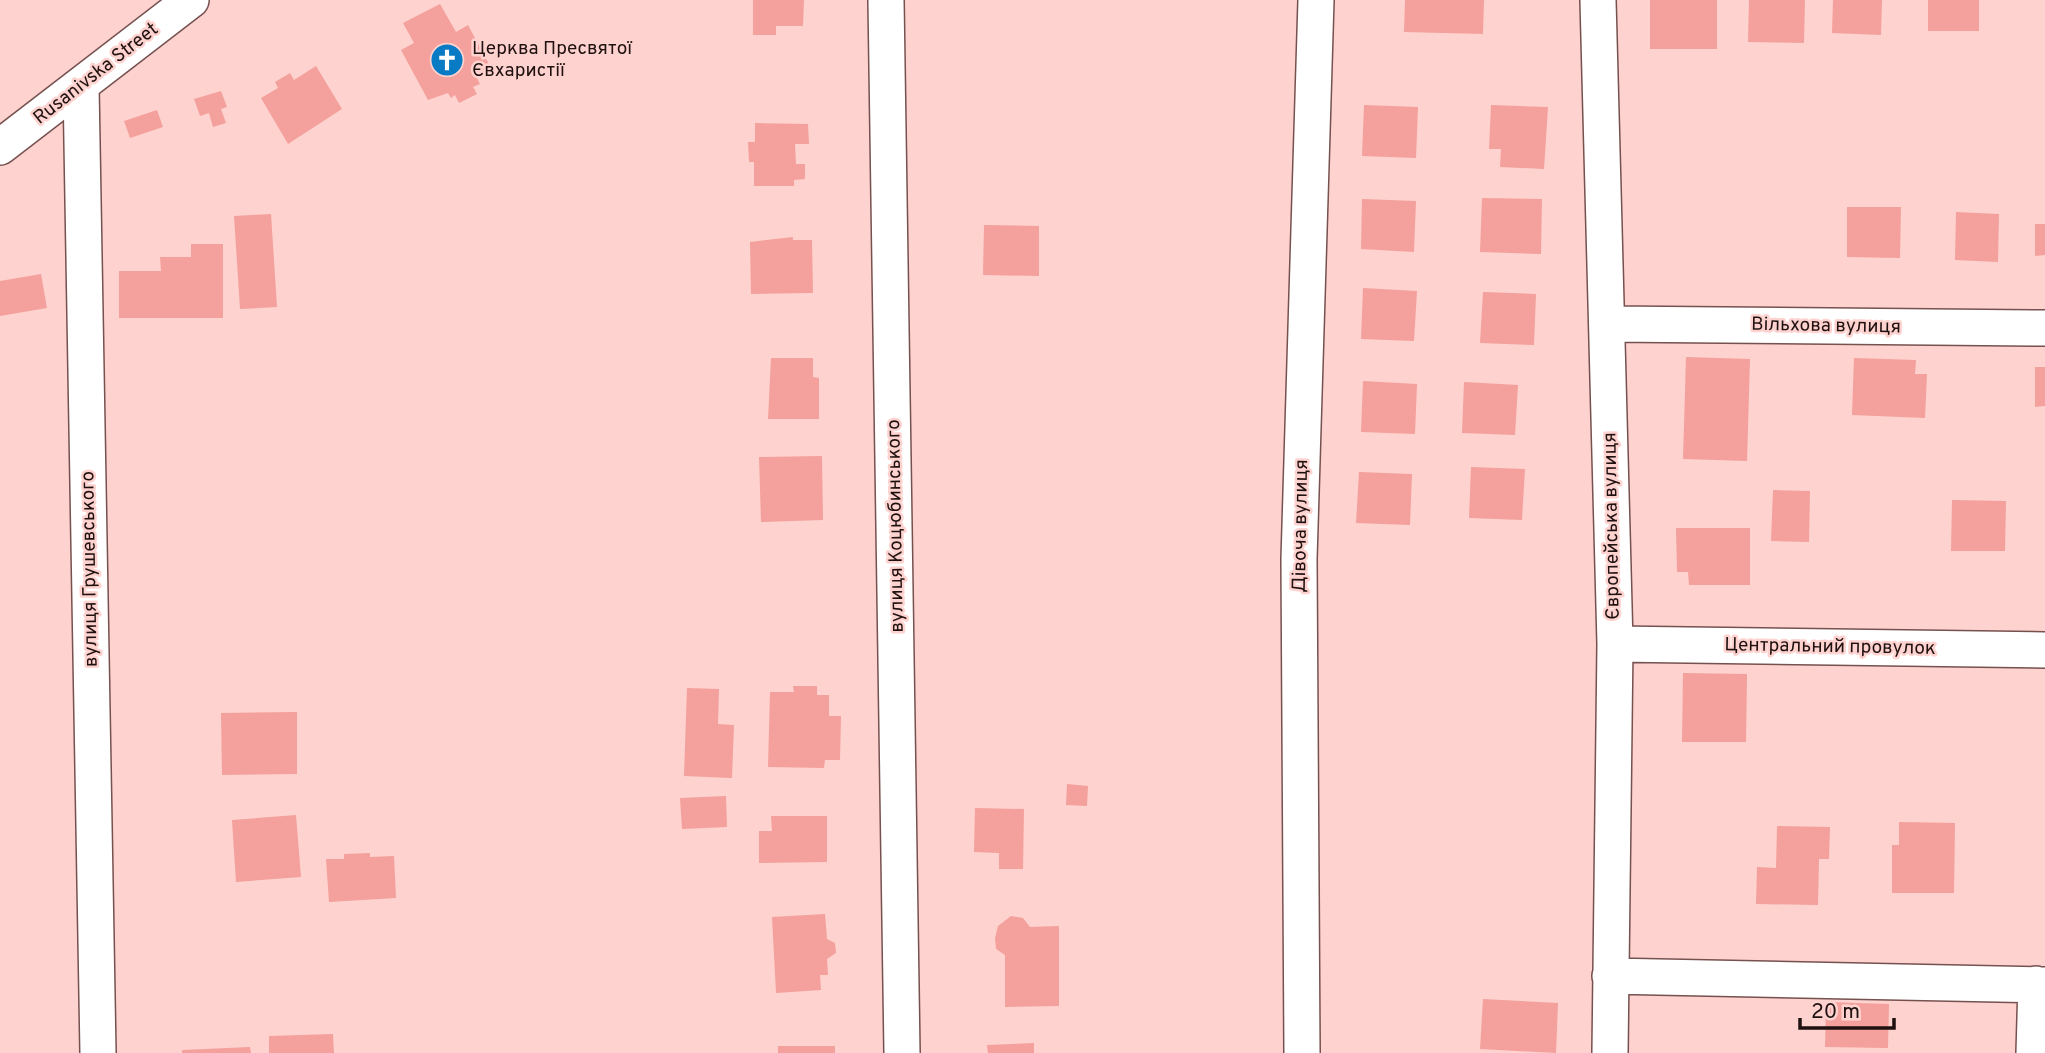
<svg xmlns="http://www.w3.org/2000/svg" width="2045" height="1053" viewBox="0 0 2045 1053" font-family="Overpass,sans-serif">
	<style>
		.building { fill: #f4a09c }
		.lines { fill: none; stroke-linecap: round; stroke-linejoin: round }
		.street-casing { stroke: #75514f; stroke-width: 38 }
		.street { stroke: #fff; stroke-width: 35 }
		.labels { text-anchor: middle; dominant-baseline: central; stroke-width: 5; stroke-linejoin: round; paint-order: stroke }
		.poi-label { font-size: 19px; fill: #1f1110; stroke: #fed2cf; text-anchor: start }
		.street-label { font-size: 19px; fill: #1f1110; stroke: #fed2cf }
	</style>
	<rect width="100%" height="100%" fill="#fed2cf"/>
	<path class="building" d="M 753,0 L 804,0 L 803,26 L 776,26 L 776,35 L 753,35 Z
		M 1405,0 L 1484,0 L 1483,34 L 1404,32 Z
		M 1650,0 L 1717,0 L 1717,49 L 1650,49 Z
		M 1749,0 L 1805,0 L 1804,43 L 1748,42 Z
		M 1833,0 L 1882,0 L 1881,35 L 1832,33 Z
		M 1928,0 L 1979,0 L 1979,31 L 1928,31 Z
		M 440,4 L 456,32 L 468,25 L 492,70 L 477,78 L 480,84 L 473,87 L 477,94 L 459,103 L 455,95 L 451,98 L 448,93 L 428,100 L 401,50 L 414,43 L 403,23 Z
		M 316,66 L 342,109 L 288,144 L 261,98 L 278,88 L 275,82 L 290,73 L 294,80 Z
		M 221,91 L 227,107 L 221,109 L 226,123 L 213,127 L 209,113 L 200,116 L 194,99 Z
		M 1364,105 L 1418,107 L 1416,158 L 1362,156 Z
		M 1491,105 L 1548,107 L 1544,169 L 1500,167 L 1501,149 L 1489,149 Z
		M 157,110 L 163,127 L 130,138 L 124,121 Z
		M 755,123 L 808,124 L 809,144 L 795,144 L 796,164 L 805,164 L 805,179 L 794,180 L 794,186 L 754,186 L 754,162 L 749,162 L 748,142 L 755,142 Z
		M 1482,198 L 1542,199 L 1541,254 L 1480,252 Z
		M 1362,199 L 1416,201 L 1414,252 L 1361,249 Z
		M 1847,207 L 1901,207 L 1900,258 L 1847,257 Z
		M 1956,212 L 1999,214 L 1998,262 L 1955,260 Z
		M 271,214 L 277,307 L 240,309 L 234,216 Z
		M 2035,224 L 2045,224 L 2045,255 L 2035,256 Z
		M 984,225 L 1039,226 L 1039,276 L 983,275 Z
		M 793,237 L 793,240 L 812,240 L 813,293 L 751,294 L 750,242 Z
		M 191,244 L 223,244 L 223,318 L 119,318 L 119,271 L 161,271 L 160,257 L 191,257 Z
		M 41,274 L 47,308 L 0,316 L 0,281 Z
		M 1363,288 L 1417,291 L 1414,341 L 1361,339 Z
		M 1483,292 L 1536,294 L 1534,345 L 1480,343 Z
		M 1686,357 L 1750,359 L 1747,461 L 1683,459 Z
		M 771,358 L 813,358 L 813,377 L 819,378 L 819,419 L 768,419 Z
		M 1854,358 L 1916,360 L 1915,374 L 1927,374 L 1925,418 L 1852,415 Z
		M 2035,367 L 2045,367 L 2045,406 L 2035,407 Z
		M 1363,381 L 1417,384 L 1415,434 L 1361,432 Z
		M 1464,382 L 1518,385 L 1515,435 L 1462,433 Z
		M 822,456 L 823,520 L 761,522 L 759,457 Z
		M 1471,467 L 1525,469 L 1522,520 L 1469,518 Z
		M 1359,472 L 1412,474 L 1410,525 L 1356,523 Z
		M 1773,490 L 1810,491 L 1809,542 L 1771,541 Z
		M 1952,500 L 2006,501 L 2005,551 L 1951,551 Z
		M 1676,528 L 1750,528 L 1750,585 L 1689,585 L 1688,572 L 1677,572 Z
		M 1683,673 L 1747,674 L 1746,742 L 1682,742 Z
		M 793,686 L 817,686 L 817,695 L 829,695 L 829,716 L 841,716 L 840,760 L 825,760 L 824,768 L 768,767 L 770,692 L 794,692 Z
		M 687,688 L 719,689 L 718,724 L 734,725 L 732,778 L 684,776 Z
		M 297,712 L 297,774 L 222,775 L 221,713 Z
		M 1067,784 L 1088,786 L 1087,806 L 1066,805 Z
		M 726,796 L 727,827 L 682,829 L 680,798 Z
		M 975,808 L 1024,809 L 1023,869 L 999,869 L 999,853 L 974,852 Z
		M 296,815 L 301,877 L 236,882 L 232,820 Z
		M 771,816 L 827,816 L 827,862 L 759,863 L 759,831 L 772,831 Z
		M 1899,822 L 1955,823 L 1954,893 L 1892,893 L 1892,845 L 1899,845 Z
		M 1777,826 L 1830,827 L 1829,859 L 1819,859 L 1818,905 L 1756,904 L 1757,867 L 1776,868 Z
		M 370,853 L 370,857 L 394,856 L 396,898 L 329,902 L 326,859 L 344,859 L 344,854 Z
		M 825,914 L 827,939 L 835,943 L 836,953 L 827,959 L 828,975 L 820,975 L 821,990 L 776,993 L 772,917 Z
		M 1011,916 L 1023,918 L 1030,927 L 1059,926 L 1059,1006 L 1005,1007 L 1005,955 L 996,949 L 995,938 L 998,926 Z
		M 1483,999 L 1558,1003 L 1556,1053 L 1480,1049 Z
		M 1826,1002 L 1889,1004 L 1888,1048 L 1825,1047 Z
		M 333,1034 L 334,1053 L 269,1053 L 269,1036 Z
		M 1034,1043 L 1034,1053 L 988,1053 L 987,1045 Z
		M 778,1046 L 835,1046 L 835,1053 L 778,1053 Z
		M 250,1047 L 251,1053 L 182,1053 L 182,1050 Z"/>
	<g class="lines">
		<defs>
			<path id="street" d="M 886,0 L 902,1053
				M 1598,0 L 1615,644 L 1610,1053
				M 81,86 L 98,1053
				M 0,147 L 191,0
				M 1608,324 L 2045,328
				M 1615,644 L 2045,650
				M 1610,976 L 2045,985
				M 1302,1053 L 1299,559 L 1316,0
				M 2034,1053 L 2036,984"/>
		</defs>
		<use href="#street" class="street-casing"/>
		<use href="#street" class="street"/>
	</g>
	<defs>
		<symbol id="church-disc" viewBox="-11 -11 22 22"><circle r="9.5" fill="#097bc5" stroke="#fed2cf"/><path d="M-1.2-6h2.4v3.5h3.3v2.4h-3.3V6h-2.4V-.1h-3.3v-2.4h3.3Z" fill="#fff"/></symbol>
	</defs>
	<g fill-rule="evenodd">
		<use href="#church-disc" x="428" y="41" width="38" height="38"/>
	</g>
	<g class="labels">
		<g class="poi-label">
			<text x="472" y="49">Церква Пресвятої<tspan x="472" dy="22">Євхаристії</tspan></text>
		</g>
		<g class="street-label">
			<text transform="translate(96 74) rotate(-38)">Rusanivska Street</text>
			<text transform="translate(1826 326) rotate(1)">Вільхова вулиця</text>
			<text transform="translate(896 526) rotate(-91)">вулиця Коцюбинського</text>
			<text transform="translate(1301 526) rotate(-89)">Дівоча вулиця</text>
			<text transform="translate(1612 526) rotate(-91)">Європейська вулиця</text>
			<text transform="translate(90 569) rotate(-91)">вулиця Грушевського</text>
			<text transform="translate(1830 647) rotate(1)">Центральний провулок</text>
		</g>
	</g>
	<path d="M1800 1018v10h94v-10" fill="none" stroke="#1f1110" stroke-width="3.5"/>
	<text x="1811" y="1018" font-size="21" fill="#1f1110" stroke="#fed2cf" stroke-width="5" paint-order="stroke">20 m</text>
</svg>
